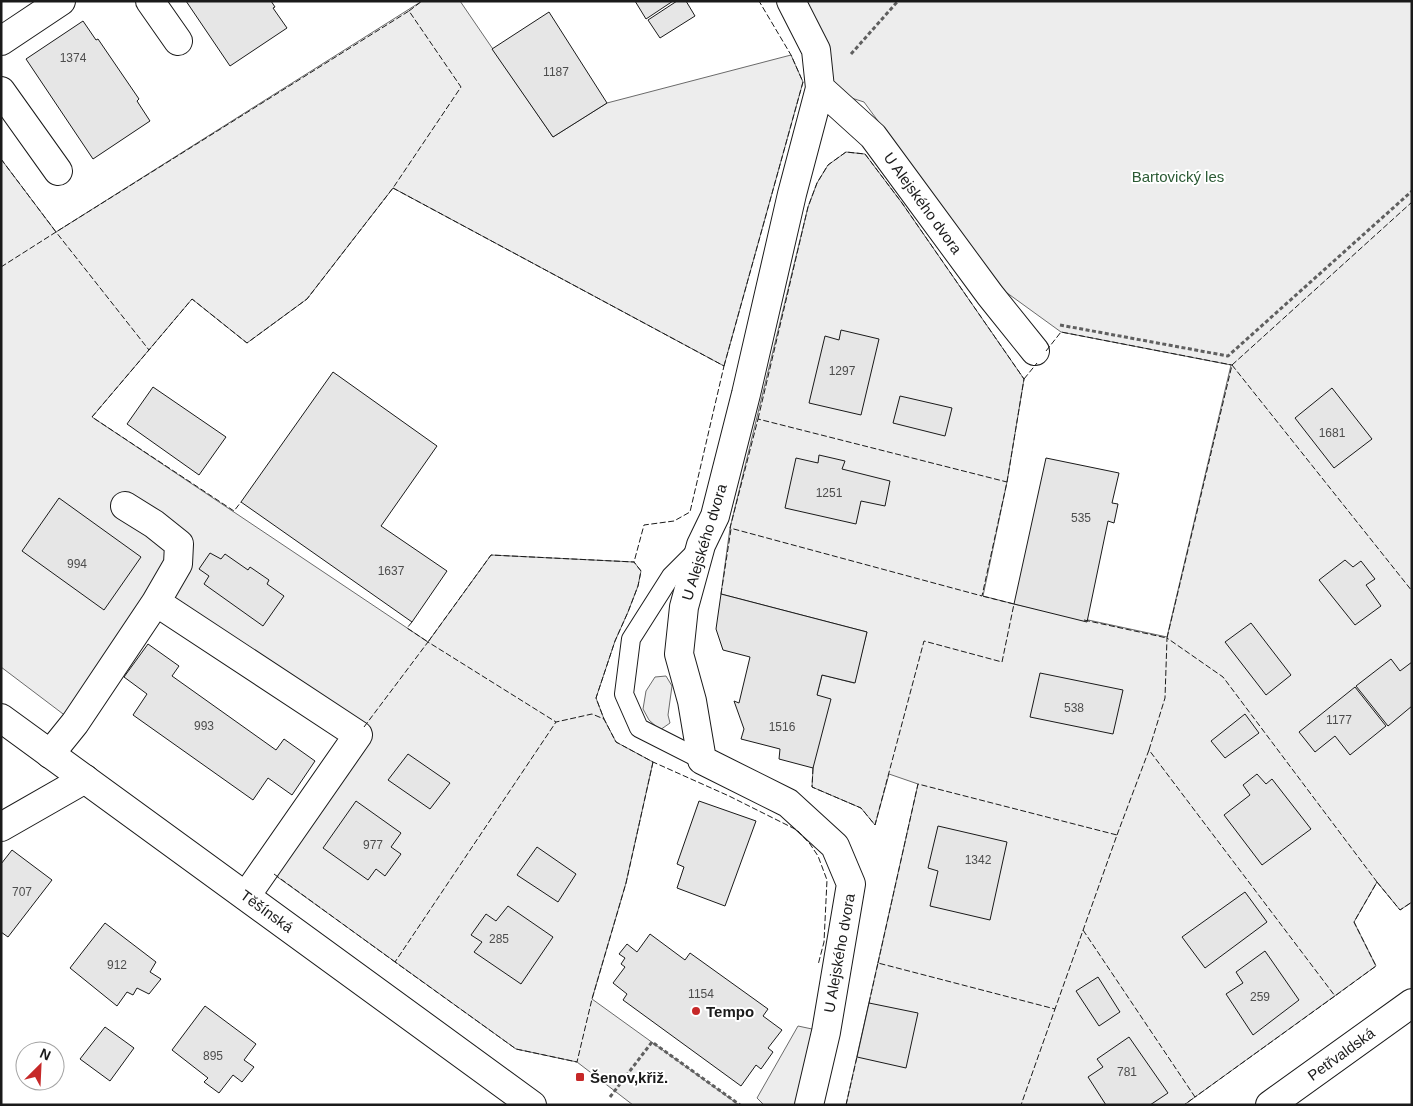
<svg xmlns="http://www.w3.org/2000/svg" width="1413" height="1106" viewBox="0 0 1413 1106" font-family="Helvetica,sans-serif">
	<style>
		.built { fill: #ededed; stroke: #6a6a6a }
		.building { fill: #e6e6e6; stroke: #1a1a1a }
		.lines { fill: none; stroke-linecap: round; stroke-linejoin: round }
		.lane-casing { stroke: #1a1a1a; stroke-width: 20 }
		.street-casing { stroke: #1a1a1a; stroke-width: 30 }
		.secondary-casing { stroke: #1a1a1a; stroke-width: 30 }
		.path { stroke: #5f5f5f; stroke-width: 3; stroke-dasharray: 4 2.5; stroke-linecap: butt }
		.lane { stroke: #fff; stroke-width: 18 }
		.street { stroke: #fff; stroke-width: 28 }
		.secondary { stroke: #fff; stroke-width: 28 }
		.fence { stroke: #1a1a1a; stroke-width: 1; stroke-dasharray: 6 2.5; stroke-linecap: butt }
		.poi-dot { fill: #c62828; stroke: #fff; stroke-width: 2 }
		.labels { text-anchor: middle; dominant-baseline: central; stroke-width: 4; stroke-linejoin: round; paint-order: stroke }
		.number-label { font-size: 12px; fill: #4d4d4d }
		.park-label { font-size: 15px; fill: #2b5a34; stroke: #fff }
		.street-label { font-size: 15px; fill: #1a1a1a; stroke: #fff }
		.poi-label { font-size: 15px; font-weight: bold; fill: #1a1a1a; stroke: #fff; text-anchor: start }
	</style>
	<rect width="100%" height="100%" fill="#fff"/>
	<path class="built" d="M 422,1 L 460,1 L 553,137 L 607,103 L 791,55 L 803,82 L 724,366 L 393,188 L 307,299 L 247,343 L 192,299 L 92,417 L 428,642 L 491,555 L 634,562 L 641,571 L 638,586 L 628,612 L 615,641 L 596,698 L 604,719 L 616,742 L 653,762 L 626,883 L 592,999 L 739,1105 L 633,1105 L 577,1062 L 516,1049 L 265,868 L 357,735 L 156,602 L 75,723 L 1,667 L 1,159 L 56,232 Z
		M 791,1 L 1412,1 L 1412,902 L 1400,910 L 1377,882 L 1354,922 L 1376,966 L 1184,1105 L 846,1105 L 918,784 L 889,774 L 875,825 L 861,808 L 812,787 L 817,695 L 822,675 L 854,683 L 867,632 L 721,594 L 730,528 L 808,207 L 817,183 L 828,165 L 846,152 L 865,154 L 902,203 L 1024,379 L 1007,482 L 983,596 L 1014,604 L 1167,637 L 1231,365 L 1061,332 L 1003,290 L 864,102 L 820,88 Z
		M 666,676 L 672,686 L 668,715 L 670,723 L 660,730 L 649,720 L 643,709 L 646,691 L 655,677 Z
		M 798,1026 L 826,1032 L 809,1105 L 764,1105 L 757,1098 Z"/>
	<path class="building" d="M 186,1 L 271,1 L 275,7 L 273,8 L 287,28 L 230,66 Z
		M 635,1 L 673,1 L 646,19 Z
		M 677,1 L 686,1 L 695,16 L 660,38 L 648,20 Z
		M 549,12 L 607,103 L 553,137 L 492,49 Z
		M 83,21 L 96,40 L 98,39 L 139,99 L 137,101 L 150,121 L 93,159 L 26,59 Z
		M 841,330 L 879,339 L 861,415 L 809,403 L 825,336 L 839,340 Z
		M 333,372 L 437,446 L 381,526 L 447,571 L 412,622 L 241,502 Z
		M 153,387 L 226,437 L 199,475 L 127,424 Z
		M 1332,388 L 1372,439 L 1334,468 L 1295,418 Z
		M 900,396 L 952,408 L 945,436 L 893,423 Z
		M 819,455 L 845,461 L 842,469 L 890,481 L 885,506 L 861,501 L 856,524 L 785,508 L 796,458 L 818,463 Z
		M 1046,458 L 1119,473 L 1112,503 L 1118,504 L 1114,523 L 1108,521 L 1087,622 L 1014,604 Z
		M 59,498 L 141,557 L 104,610 L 22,551 Z
		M 210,553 L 221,559 L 225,554 L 248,570 L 250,567 L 269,580 L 267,584 L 284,596 L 263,626 L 204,584 L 209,576 L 199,569 Z
		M 1345,560 L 1353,567 L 1361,561 L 1375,579 L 1366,585 L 1381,606 L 1355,625 L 1319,580 Z
		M 721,594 L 867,632 L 855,683 L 822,675 L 817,695 L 831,699 L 813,768 L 779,759 L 780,749 L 741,739 L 744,729 L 734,701 L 739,703 L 750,657 L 723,650 L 716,629 Z
		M 1251,623 L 1291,675 L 1266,695 L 1225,642 Z
		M 148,644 L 179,666 L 172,676 L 276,750 L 284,739 L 315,761 L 292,795 L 268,778 L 253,800 L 133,715 L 147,694 L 124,677 Z
		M 1391,659 L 1400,671 L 1412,662 L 1412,706 L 1388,726 L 1356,686 Z
		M 1040,673 L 1123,690 L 1113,734 L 1030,717 Z
		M 1355,687 L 1386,726 L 1350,755 L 1335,736 L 1315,752 L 1299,732 Z
		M 1245,714 L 1259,733 L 1225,758 L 1211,741 Z
		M 408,754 L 450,783 L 430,809 L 388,780 Z
		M 1257,774 L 1266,784 L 1272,779 L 1311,829 L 1262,865 L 1224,815 L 1250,795 L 1243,785 Z
		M 356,801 L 401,833 L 391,847 L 401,854 L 385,876 L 376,869 L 368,880 L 323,848 Z
		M 699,801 L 756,821 L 725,906 L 677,888 L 684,867 L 677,864 Z
		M 938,826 L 1007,842 L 990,920 L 930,906 L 938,871 L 928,868 Z
		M 537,847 L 576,874 L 558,902 L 517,875 Z
		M 12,850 L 52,880 L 8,937 L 1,932 L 1,864 Z
		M 1245,892 L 1267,922 L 1205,968 L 1182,937 Z
		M 508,906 L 553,937 L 521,984 L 474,952 L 482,942 L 471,935 L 486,914 L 496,921 Z
		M 105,923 L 156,962 L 150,972 L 161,979 L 149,994 L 137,988 L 133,995 L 127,992 L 117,1006 L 70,968 Z
		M 650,934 L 685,960 L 690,953 L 768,1009 L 763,1016 L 782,1030 L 768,1048 L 773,1052 L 761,1069 L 756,1065 L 741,1086 L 623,1000 L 627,994 L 613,983 L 625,967 L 621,964 L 625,958 L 619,954 L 627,944 L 637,952 Z
		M 1265,951 L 1299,1000 L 1253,1035 L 1226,994 L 1243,983 L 1236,972 Z
		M 1098,977 L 1120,1012 L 1099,1026 L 1076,991 Z
		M 869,1003 L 918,1013 L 906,1068 L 857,1057 Z
		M 205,1006 L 256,1044 L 244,1060 L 254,1067 L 242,1082 L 233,1075 L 219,1093 L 204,1082 L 208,1078 L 172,1050 Z
		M 105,1027 L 134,1048 L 110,1081 L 80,1059 Z
		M 1129,1037 L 1168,1093 L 1150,1105 L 1106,1105 L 1088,1077 L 1103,1067 L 1097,1059 Z"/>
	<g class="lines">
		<defs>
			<path id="lane" d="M 697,550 L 671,576 L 631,639 L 624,694 L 639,728 L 702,760"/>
			<path id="street" d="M 150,1 L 178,41
				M 791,1 L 816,50 L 820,88 L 792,194 L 746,394 L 715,516 L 701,545 L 684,607 L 679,654 L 692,701 L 702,760 L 788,803 L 835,846 L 851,884 L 826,1032 L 809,1105
				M 1,41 L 61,1
				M 820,88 L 873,136 L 990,295 L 1035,351
				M 1,91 L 58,171
				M 125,506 L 154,524 L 179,544 L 178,564 L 156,602
				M 50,754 L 75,723 L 156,602 L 358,735 L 246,896
				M 1,827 L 85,779"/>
			<path id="secondary" d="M 1,718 L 532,1105
				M 1270,1105 L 1412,1003"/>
		</defs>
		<use href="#lane" class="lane-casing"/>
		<use href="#street" class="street-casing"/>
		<use href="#secondary" class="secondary-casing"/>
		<path class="path" d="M 851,54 L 898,1
			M 1060,325 L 1228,356 L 1412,191
			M 610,1097 L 652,1042 L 740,1105"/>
		<use href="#lane" class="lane"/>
		<use href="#street" class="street"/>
		<use href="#secondary" class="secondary"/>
		<path class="fence" d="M 409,11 L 422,1
			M 1,159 L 56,232 L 409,11 L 461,87 L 393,188 L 307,299 L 247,343 L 192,299 L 149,350
			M 393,188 L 724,366 L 690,512 L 674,521 L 644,525 L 634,562
			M 1,267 L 56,232 L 149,350 L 92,417 L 234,511 L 241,502
			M 1046,351 L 1061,332 L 1232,365
			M 1232,365 L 1412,202
			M 724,366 L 803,82 L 791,55 L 759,1
			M 1024,379 L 1037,363
			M 758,419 L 808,207 L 817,183 L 828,165 L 846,152 L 865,154 L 902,203 L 1024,379 L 1007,482 L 982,596 L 730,528 L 758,419 L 1007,482
			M 721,594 L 731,529
			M 1084,620 L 1167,638 L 1232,365 L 1412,591
			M 412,622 L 407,628 L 428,642 L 491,555 L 634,562 L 641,571 L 638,586 L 628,612 L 615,641 L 596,698 L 604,719
			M 364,727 L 428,642 L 556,722
			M 1149,750 L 1165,698 L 1167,638 L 1223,677 L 1377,882 L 1354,922 L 1376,966 L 1335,996
			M 653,762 L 626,883 L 592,999 L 577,1062 L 516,1049 L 395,962 L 556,722 L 592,714 L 604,719 L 616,742 L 653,762 L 729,796 L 797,830 L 810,844 L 818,856 L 827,880 L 824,942 L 818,965
			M 813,768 L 812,787 L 861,808 L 875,825 L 924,641 L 1002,662 L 1014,604 L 982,596
			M 1117,835 L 1149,750 L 1335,996 L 1195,1097
			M 274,874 L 395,962
			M 1377,882 L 1400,910 L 1412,902
			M 1083,930 L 1195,1097 L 1184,1105
			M 878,963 L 918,784 L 1117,835 L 1055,1009
			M 869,1003 L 878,963 L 1055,1009 L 1021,1105
			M 846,1105 L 857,1057"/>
	</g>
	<g class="poi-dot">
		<circle cx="696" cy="1011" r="5"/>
		<rect x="575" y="1072" width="10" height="10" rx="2.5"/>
	</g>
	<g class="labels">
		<g class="number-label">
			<text x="73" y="58">1374</text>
			<text x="556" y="72">1187</text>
			<text x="842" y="371">1297</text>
			<text x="1332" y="433">1681</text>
			<text x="829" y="493">1251</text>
			<text x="1081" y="518">535</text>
			<text x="77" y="564">994</text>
			<text x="391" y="571">1637</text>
			<text x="1074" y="708">538</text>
			<text x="1339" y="720">1177</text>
			<text x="204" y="726">993</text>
			<text x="782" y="727">1516</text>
			<text x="373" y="845">977</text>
			<text x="978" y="860">1342</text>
			<text x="22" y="892">707</text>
			<text x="499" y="939">285</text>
			<text x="117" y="965">912</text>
			<text x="701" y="994">1154</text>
			<text x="1260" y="997">259</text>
			<text x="213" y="1056">895</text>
			<text x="1127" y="1072">781</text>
		</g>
		<g class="park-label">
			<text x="1178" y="176">Bartovický les</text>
		</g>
		<g class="street-label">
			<text transform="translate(923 203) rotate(54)">U Alejského dvora</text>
			<text transform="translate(704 542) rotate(-73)">U Alejského dvora</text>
			<text transform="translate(267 911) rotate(36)">Těšínská</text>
			<text transform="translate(839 953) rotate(-80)">U Alejského dvora</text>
			<text transform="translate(1341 1054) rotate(-36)">Petřvaldská</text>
		</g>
		<g class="poi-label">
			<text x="706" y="1011">Tempo</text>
			<text x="590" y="1077">Šenov,křiž.</text>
		</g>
	</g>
	<rect width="1413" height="1106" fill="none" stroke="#1a1a1a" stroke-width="5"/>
	<g transform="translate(40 1066) rotate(24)"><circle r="24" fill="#ffffff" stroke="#a3a3a3"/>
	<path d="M0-4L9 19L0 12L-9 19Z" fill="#c62828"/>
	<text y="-8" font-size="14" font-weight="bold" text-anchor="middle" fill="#1a1a1a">N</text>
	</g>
</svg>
